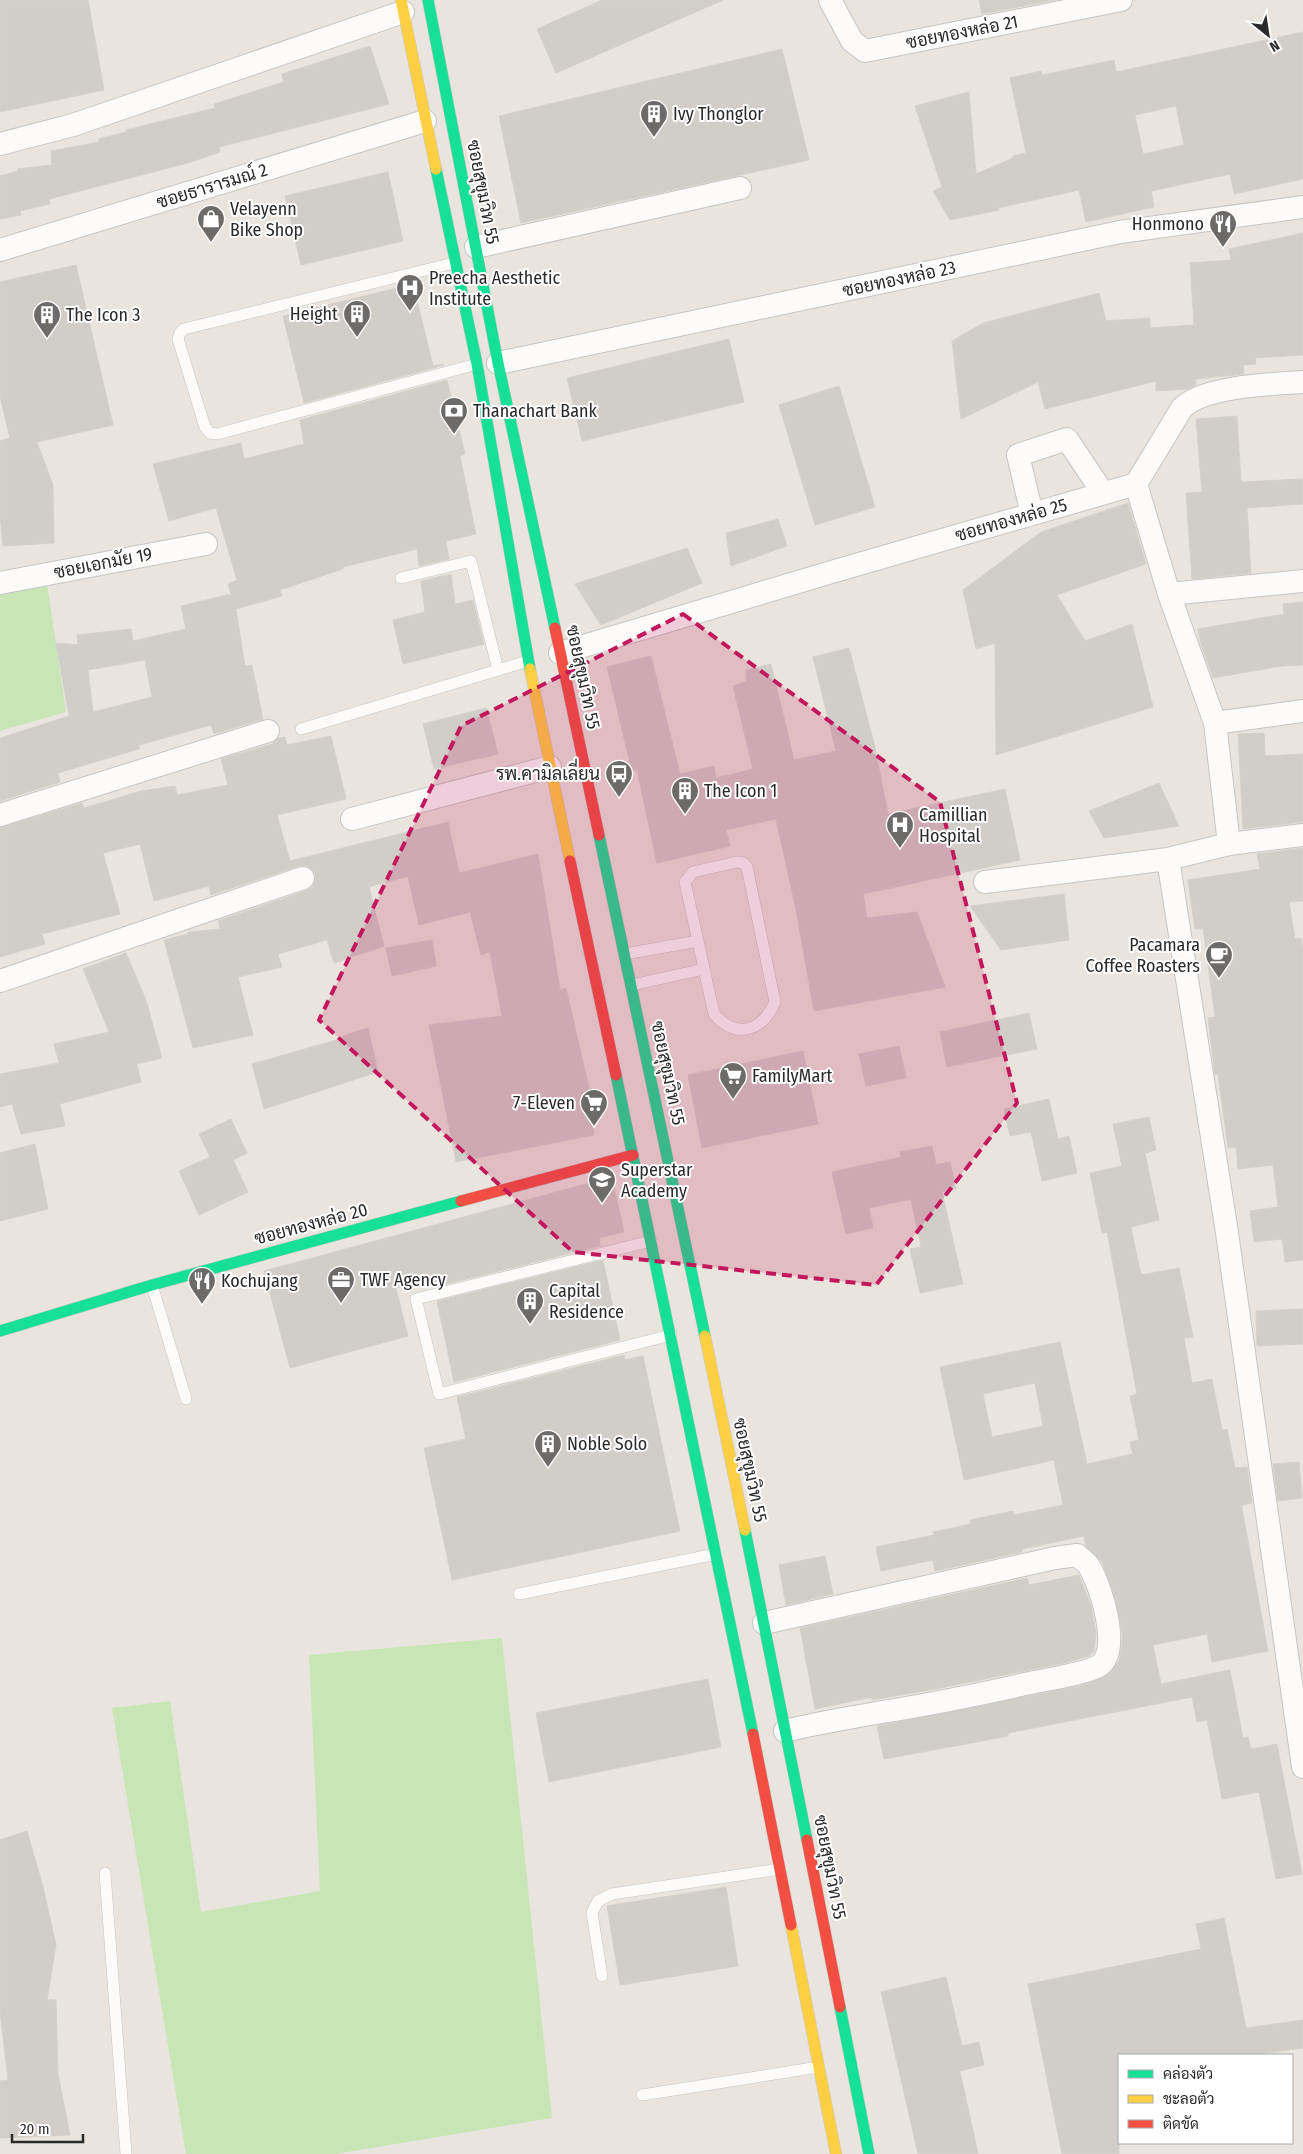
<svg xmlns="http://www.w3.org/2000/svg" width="1303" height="2154" viewBox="0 0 1303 2154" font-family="'Fira Sans Condensed',Sarabun,sans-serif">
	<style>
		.green { fill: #c8e6b5 }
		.building { fill: #d1ceca; stroke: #d4d0cb; fill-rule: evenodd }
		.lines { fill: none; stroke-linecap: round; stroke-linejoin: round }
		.lane-casing { stroke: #c6c5c5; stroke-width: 12 }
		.street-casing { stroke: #c6c5c5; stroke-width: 24 }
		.fast-casing { stroke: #c6c5c5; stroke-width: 12 }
		.slow-casing { stroke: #c6c5c5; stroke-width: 12 }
		.jam-casing { stroke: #c6c5c5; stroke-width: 12 }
		.lane { stroke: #fcfbfa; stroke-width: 11 }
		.street { stroke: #fcfbfa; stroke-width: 22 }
		.fast { stroke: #16e098; stroke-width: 11 }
		.slow { stroke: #ffcf43; stroke-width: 11 }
		.jam { stroke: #f24e42; stroke-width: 11 }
		.marked { fill: #c2185b; fill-opacity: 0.2; stroke: #c2185b; stroke-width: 4; stroke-dasharray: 10 6; stroke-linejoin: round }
		.labels { text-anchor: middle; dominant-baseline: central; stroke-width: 4; stroke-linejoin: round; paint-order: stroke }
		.street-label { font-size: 18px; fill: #2a2a2a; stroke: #fff }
		.poi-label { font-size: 18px; fill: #2a2a2a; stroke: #fff; text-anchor: start }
	</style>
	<rect width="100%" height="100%" fill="#e9e5de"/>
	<path class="green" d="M 46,577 L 66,712 L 0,731 L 0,585 Z
		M 502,1638 L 552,2118 L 335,2154 L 186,2154 L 112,1708 L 170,1701 L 201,1912 L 320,1891 L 309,1655 Z"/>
	<path class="building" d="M 0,0 L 88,0 L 104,90 L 0,112 Z
		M 602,0 L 723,0 L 556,73 L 537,29 Z
		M 979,0 L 1054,0 L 982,14 Z
		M 1303,32 L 1303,179 L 1234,194 L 1230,174 L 1151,191 L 1154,207 L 1086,222 L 1079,190 L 998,208 L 999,210 L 950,220 L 933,191 L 942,187 L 915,106 L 969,92 L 976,174 L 1013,158 L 1013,156 L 1026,153 L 1010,78 L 1041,71 L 1042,75 L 1114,60 L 1116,72 ZM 1176,106 L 1184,145 L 1143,154 L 1135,115 Z
		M 370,46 L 389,104 L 219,147 L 220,152 L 188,163 L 49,199 L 50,204 L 20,211 L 21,215 L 0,219 L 0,176 L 18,171 L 17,169 L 52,165 L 51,151 L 99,142 L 99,139 L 126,132 L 126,130 L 215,108 L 214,104 L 284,82 L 282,74 Z
		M 782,49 L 809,160 L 521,223 L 499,116 Z
		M 388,172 L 403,241 L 301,265 L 285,196 Z
		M 1303,233 L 1303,355 L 1255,358 L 1256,364 L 1243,365 L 1244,374 L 1196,379 L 1196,385 L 1187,389 L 1156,391 L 1156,381 L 1045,409 L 1038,382 L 961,419 L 952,341 L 983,323 L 1099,293 L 1106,321 L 1150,318 L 1150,328 L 1194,325 L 1190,263 L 1231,260 L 1229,249 Z
		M 76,265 L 113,425 L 37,442 L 53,485 L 54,543 L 3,546 L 0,516 L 0,441 L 10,438 L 0,396 L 0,282 Z
		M 413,284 L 433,366 L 443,364 L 444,365 L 304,403 L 283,316 Z
		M 729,339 L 744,402 L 582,441 L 567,378 Z
		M 447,380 L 465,454 L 460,456 L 476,534 L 446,541 L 449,559 L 419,566 L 417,549 L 343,567 L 343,569 L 280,590 L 282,596 L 236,609 L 245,666 L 252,665 L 263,719 L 214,734 L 211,725 L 139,745 L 139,749 L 58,773 L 60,782 L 0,801 L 0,738 L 69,716 L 56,643 L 78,645 L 77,635 L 131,629 L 133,641 L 186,629 L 181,606 L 231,594 L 228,584 L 237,580 L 216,508 L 169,521 L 153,464 L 241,443 L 244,459 L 304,444 L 300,420 ZM 145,660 L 152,697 L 93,712 L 88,670 Z
		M 839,386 L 875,507 L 815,525 L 779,405 Z
		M 1237,416 L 1241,482 L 1303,479 L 1303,504 L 1247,508 L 1251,573 L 1192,579 L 1186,493 L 1202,492 L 1196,419 Z
		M 1128,503 L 1146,564 L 1057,595 L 1085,641 L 1132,624 L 1153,707 L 996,755 L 995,643 L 976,649 L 963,590 L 1041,532 Z
		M 778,519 L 787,546 L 731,566 L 726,533 Z
		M 687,548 L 702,583 L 601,625 L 575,584 Z
		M 451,574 L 455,604 L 473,600 L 484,644 L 403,664 L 393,620 L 425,612 L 421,581 Z
		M 1303,602 L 1303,665 L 1282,666 L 1213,678 L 1201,644 L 1198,629 L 1284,614 L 1283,604 Z
		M 849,648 L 874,743 L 888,814 L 1005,789 L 1020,860 L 863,894 L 867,918 L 917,912 L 945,987 L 814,1011 L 796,909 L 776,819 L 726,830 L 730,846 L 657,863 L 637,770 L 632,771 L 607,667 L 651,656 L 680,774 L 714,766 L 716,778 L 753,769 L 733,686 L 747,681 L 746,670 L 771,664 L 794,760 L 836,751 L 813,657 Z
		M 486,708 L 498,754 L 434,769 L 423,724 Z
		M 1264,733 L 1265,756 L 1303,754 L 1303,822 L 1243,829 L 1238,734 Z
		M 331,736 L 346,799 L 277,815 L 290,861 L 448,822 L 459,873 L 538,854 L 560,990 L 566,988 L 591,1097 L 589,1097 L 594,1135 L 456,1162 L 429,1025 L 502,1016 L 490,952 L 481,955 L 470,912 L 419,925 L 408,876 L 369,887 L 384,946 L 334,963 L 327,940 L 278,954 L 282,967 L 238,977 L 253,1035 L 193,1048 L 164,940 L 188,934 L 188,932 L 220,929 L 218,921 L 308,890 L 313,886 L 316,880 L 315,873 L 311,868 L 305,865 L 299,866 L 211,895 L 209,886 L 154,901 L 140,844 L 103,853 L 120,914 L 42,934 L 45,944 L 0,957 L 0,828 L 82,803 L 84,808 L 141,791 L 175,786 L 177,795 L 228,785 L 221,759 L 272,744 L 278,738 L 285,737 L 287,745 Z
		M 1159,783 L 1179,826 L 1104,838 L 1089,811 Z
		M 1303,848 L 1303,901 L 1289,902 L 1295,939 L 1301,938 L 1303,950 L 1303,1260 L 1285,1262 L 1282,1239 L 1254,1242 L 1250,1211 L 1278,1207 L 1273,1165 L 1238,1169 L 1236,1147 L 1228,1148 L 1218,1074 L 1215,1075 L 1208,1018 L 1215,1017 L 1203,928 L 1195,929 L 1188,880 L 1260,869 L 1257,854 Z
		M 1064,894 L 1069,940 L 1001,950 L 970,906 Z
		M 432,940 L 436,966 L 392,976 L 386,948 Z
		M 126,953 L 146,1000 L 162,1058 L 137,1064 L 141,1082 L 60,1104 L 65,1126 L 21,1134 L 12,1104 L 0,1107 L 0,1074 L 59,1063 L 54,1044 L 109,1032 L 83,969 Z
		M 1029,1013 L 1037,1049 L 947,1067 L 940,1032 Z
		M 368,1028 L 378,1072 L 264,1109 L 252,1064 L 343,1038 L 343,1036 Z
		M 899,1046 L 906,1078 L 866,1086 L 859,1054 Z
		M 803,1051 L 818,1124 L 702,1148 L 688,1075 Z
		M 1049,1099 L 1058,1139 L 1069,1136 L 1077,1173 L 1042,1181 L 1031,1132 L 1010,1136 L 1004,1109 Z
		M 1149,1117 L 1156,1150 L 1145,1153 L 1159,1220 L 1131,1227 L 1141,1275 L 1179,1268 L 1193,1337 L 1184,1338 L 1192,1383 L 1212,1379 L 1222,1430 L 1227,1429 L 1235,1468 L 1247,1467 L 1252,1503 L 1242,1505 L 1242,1508 L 1268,1651 L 1212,1662 L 1207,1634 L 1153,1645 L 1161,1684 L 1230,1670 L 1243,1738 L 1248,1737 L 1251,1749 L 1277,1744 L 1302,1874 L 1276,1879 L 1259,1792 L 1222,1799 L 1207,1720 L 1197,1722 L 1192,1697 L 1008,1733 L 1008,1736 L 966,1744 L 884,1759 L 877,1726 L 1080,1686 L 1106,1676 L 1119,1661 L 1122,1646 L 1122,1632 L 1116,1600 L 1102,1562 L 1086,1546 L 1084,1536 L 1022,1549 L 1022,1552 L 935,1571 L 933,1560 L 881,1571 L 876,1547 L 934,1535 L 933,1532 L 971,1524 L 970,1520 L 1013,1511 L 1014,1515 L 1063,1505 L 1054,1460 L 964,1480 L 940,1367 L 1060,1342 L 1087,1464 L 1133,1454 L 1130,1442 L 1139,1440 L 1130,1396 L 1137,1394 L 1107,1232 L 1102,1233 L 1090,1173 L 1122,1166 L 1113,1124 ZM 1035,1383 L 1043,1426 L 992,1437 L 983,1394 Z
		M 231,1119 L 247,1153 L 233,1160 L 248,1192 L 199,1215 L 179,1171 L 210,1157 L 199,1134 Z
		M 35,1144 L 48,1209 L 0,1221 L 0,1153 Z
		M 932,1146 L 936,1165 L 950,1162 L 956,1189 L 942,1192 L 963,1284 L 920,1293 L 910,1249 L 921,1247 L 911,1199 L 869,1208 L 873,1228 L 846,1234 L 832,1172 L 901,1157 L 900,1152 Z
		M 612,1177 L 624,1232 L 599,1238 L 600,1246 L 434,1287 L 432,1279 L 396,1288 L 408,1336 L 290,1368 L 264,1271 Z
		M 603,1260 L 620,1340 L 454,1382 L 437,1301 Z
		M 1303,1309 L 1303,1344 L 1257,1346 L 1256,1311 Z
		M 624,1355 L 625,1360 L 643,1356 L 680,1531 L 452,1580 L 424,1448 L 466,1439 L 457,1397 Z
		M 1299,1462 L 1302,1498 L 1278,1501 L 1273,1464 Z
		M 825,1556 L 833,1594 L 786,1605 L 779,1565 Z
		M 1079,1575 L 1091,1606 L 1096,1633 L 1094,1651 L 1089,1656 L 1064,1663 L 935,1689 L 872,1700 L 872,1697 L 815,1709 L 800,1628 L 1027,1578 L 1029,1585 Z
		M 708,1679 L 721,1747 L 549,1782 L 536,1713 Z
		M 27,1831 L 43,1887 L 56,1945 L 47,2000 L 56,2000 L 58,2074 L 70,2135 L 0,2138 L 0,2081 L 8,2080 L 0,2011 L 0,1840 Z
		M 726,1887 L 738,1966 L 620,1985 L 607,1906 Z
		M 1224,1918 L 1246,2028 L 1303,2020 L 1303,2048 L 1252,2055 L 1119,2055 L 1119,2154 L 1062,2154 L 1028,1984 L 1201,1949 L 1196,1924 Z
		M 946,1977 L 962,2046 L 979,2042 L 984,2065 L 960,2071 L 978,2154 L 918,2154 L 881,1992 Z"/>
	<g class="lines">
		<defs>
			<path id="lane" d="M 454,263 L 184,329 L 180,333 L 178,339 L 205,427 L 210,433 L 217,434 L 477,364
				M 401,578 L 471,561 L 498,670
				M 301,729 L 528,661
				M 737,862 L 743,863 L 747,867 L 775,1002 C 762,1032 736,1039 714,1014 L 685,882 L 693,872 Z
				M 625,954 L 698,941
				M 632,985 L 704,969
				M 651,1241 L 416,1299 L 439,1394 L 671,1335
				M 152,1285 L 186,1399
				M 519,1594 L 716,1554
				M 105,1873 L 126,2154
				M 602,1976 L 592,1913 L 598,1901 L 612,1894 L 780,1869
				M 642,2095 L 819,2067"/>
			<path id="street" d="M 830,0 L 852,41 L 865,51 L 1121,0
				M 0,144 L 73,125 L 403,12
				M 476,247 L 740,188
				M 0,250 L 425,121
				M 498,363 L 1120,232 L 1303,207
				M 1136,484 L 1169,594 L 1215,723 L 1229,844 L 1168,859 L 1226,1226 L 1303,1767
				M 1136,484 L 1182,408 C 1204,386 1272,384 1303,382
				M 1032,514 L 1018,455 L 1067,439 L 1103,493
				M 0,583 L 206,544
				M 1169,594 L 1303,581
				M 560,653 L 835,571 L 1136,484
				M 1215,723 L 1303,711
				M 0,815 L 268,731
				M 352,819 L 550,767
				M 1229,844 L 1303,835
				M 985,882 L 1168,859
				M 0,981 L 303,878
				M 764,1623 L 1055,1558 L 1077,1555 C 1081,1559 1088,1563 1090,1568 C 1101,1587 1121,1649 1100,1665 C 1089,1673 1045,1680 1030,1683 C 981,1694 932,1704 882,1712 C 849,1718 817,1723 785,1731"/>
			<path id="fast" d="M 428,0 L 498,363 L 555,628
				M 436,169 L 477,364 L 530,669
				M 599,835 L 705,1336
				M 616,1075 L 753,1734
				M 0,1331 L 152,1285 L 461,1201
				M 745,1530 L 807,1840
				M 840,2007 L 869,2154"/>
			<path id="slow" d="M 401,0 L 436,169
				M 530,669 L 570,861
				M 705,1336 L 745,1530
				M 791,1925 L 836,2154"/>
			<path id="jam" d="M 555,628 L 599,835
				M 570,861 L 616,1075
				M 461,1201 L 633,1155
				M 753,1734 L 791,1925
				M 807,1840 L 840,2007"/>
		</defs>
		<use href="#lane" class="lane-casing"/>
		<use href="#street" class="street-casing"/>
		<use href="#fast" class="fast-casing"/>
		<use href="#slow" class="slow-casing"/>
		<use href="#jam" class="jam-casing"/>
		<use href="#lane" class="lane"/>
		<use href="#street" class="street"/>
		<use href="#fast" class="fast"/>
		<use href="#slow" class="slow"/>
		<use href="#jam" class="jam"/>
	</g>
	<path class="marked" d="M 683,614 L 940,802 L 1017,1103 L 876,1285 L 573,1252 L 319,1020 L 461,726 Z"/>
	<defs>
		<symbol id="building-pin" viewBox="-11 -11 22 30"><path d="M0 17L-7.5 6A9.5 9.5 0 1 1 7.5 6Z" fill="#6d6b69" stroke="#fff"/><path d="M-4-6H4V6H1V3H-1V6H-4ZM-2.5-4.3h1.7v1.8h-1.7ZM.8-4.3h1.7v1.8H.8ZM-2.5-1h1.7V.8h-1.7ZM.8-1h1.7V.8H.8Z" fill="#fff"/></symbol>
		<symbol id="shop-pin" viewBox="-11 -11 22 30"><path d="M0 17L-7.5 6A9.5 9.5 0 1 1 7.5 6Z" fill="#6d6b69" stroke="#fff"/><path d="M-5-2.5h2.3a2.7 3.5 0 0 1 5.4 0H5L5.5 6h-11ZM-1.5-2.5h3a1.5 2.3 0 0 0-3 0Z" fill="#fff"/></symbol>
		<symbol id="restaurant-pin" viewBox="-11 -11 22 30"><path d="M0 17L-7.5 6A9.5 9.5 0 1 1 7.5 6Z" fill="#6d6b69" stroke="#fff"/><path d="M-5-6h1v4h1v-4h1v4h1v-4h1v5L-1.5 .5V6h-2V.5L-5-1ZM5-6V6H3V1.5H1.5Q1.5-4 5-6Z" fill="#fff"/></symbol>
		<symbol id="hospital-pin" viewBox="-11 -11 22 30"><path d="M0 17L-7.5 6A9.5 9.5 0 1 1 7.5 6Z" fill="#6d6b69" stroke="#fff"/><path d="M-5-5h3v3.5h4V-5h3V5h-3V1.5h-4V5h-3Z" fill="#fff"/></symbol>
		<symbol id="bank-pin" viewBox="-11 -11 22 30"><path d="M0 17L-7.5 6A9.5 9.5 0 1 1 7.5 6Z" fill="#6d6b69" stroke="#fff"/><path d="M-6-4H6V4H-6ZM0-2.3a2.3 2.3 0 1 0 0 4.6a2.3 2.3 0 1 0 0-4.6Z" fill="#fff"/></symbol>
		<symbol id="bus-pin" viewBox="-11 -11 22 30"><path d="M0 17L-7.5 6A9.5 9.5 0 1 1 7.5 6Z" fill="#6d6b69" stroke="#fff"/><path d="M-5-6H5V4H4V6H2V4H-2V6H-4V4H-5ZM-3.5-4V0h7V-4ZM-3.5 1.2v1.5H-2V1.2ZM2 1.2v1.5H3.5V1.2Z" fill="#fff"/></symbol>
		<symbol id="cafe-pin" viewBox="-11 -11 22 30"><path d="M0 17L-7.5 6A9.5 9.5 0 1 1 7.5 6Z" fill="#6d6b69" stroke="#fff"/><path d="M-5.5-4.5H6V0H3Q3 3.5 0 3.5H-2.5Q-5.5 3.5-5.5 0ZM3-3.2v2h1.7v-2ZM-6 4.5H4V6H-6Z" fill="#fff"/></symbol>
		<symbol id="supermarket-pin" viewBox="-11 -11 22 30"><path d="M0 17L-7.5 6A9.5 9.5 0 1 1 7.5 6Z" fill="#6d6b69" stroke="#fff"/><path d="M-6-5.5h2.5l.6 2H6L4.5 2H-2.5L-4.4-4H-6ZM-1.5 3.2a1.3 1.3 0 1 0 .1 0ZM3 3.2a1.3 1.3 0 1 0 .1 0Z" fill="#fff"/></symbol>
		<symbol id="school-pin" viewBox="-11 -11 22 30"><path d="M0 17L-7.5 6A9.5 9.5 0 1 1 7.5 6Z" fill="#6d6b69" stroke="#fff"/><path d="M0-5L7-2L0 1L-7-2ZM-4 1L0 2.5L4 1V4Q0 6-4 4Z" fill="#fff"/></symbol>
		<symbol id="office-pin" viewBox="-11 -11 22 30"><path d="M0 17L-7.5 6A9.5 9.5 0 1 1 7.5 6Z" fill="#6d6b69" stroke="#fff"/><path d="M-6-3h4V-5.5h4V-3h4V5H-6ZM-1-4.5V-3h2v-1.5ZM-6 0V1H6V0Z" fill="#fff"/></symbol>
	</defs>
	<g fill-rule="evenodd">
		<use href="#building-pin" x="638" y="98" width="32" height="43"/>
		<use href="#shop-pin" x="195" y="203" width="32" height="43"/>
		<use href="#restaurant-pin" x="1207" y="208" width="32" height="43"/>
		<use href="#hospital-pin" x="394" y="272" width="32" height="43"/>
		<use href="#building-pin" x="341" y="298" width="32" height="43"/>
		<use href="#building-pin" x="31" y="299" width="32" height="43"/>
		<use href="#bank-pin" x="438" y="395" width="32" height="43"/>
		<use href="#bus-pin" x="603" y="758" width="32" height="43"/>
		<use href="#building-pin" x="669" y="775" width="32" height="43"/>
		<use href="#hospital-pin" x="884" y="809" width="32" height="43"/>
		<use href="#cafe-pin" x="1203" y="939" width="32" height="43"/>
		<use href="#supermarket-pin" x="717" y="1060" width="32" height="43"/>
		<use href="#supermarket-pin" x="578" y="1087" width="32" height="43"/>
		<use href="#school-pin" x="586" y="1164" width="32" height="43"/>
		<use href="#office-pin" x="325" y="1264" width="32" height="43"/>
		<use href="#restaurant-pin" x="186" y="1265" width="32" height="43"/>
		<use href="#building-pin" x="514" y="1285" width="32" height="43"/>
		<use href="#building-pin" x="532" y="1428" width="32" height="43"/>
	</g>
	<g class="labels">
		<g class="street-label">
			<text transform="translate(962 32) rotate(-11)">ซอยทองหล่อ 21</text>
			<text transform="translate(212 186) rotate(-17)">ซอยธารารมณ์ 2</text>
			<text transform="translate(483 192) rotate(79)">ซอยสุขุมวิท 55</text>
			<text transform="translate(899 279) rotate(-12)">ซอยทองหล่อ 23</text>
			<text transform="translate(1011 520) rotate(-16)">ซอยทองหล่อ 25</text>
			<text transform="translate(103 563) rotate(-11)">ซอยเอกมัย 19</text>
			<text transform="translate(583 677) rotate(78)">ซอยสุขุมวิท 55</text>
			<text transform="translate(668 1073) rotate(78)">ซอยสุขุมวิท 55</text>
			<text transform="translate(311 1224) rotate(-15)">ซอยทองหล่อ 20</text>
			<text transform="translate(750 1470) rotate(78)">ซอยสุขุมวิท 55</text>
			<text transform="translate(830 1867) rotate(79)">ซอยสุขุมวิท 55</text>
		</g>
		<g class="poi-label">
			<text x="673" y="114">Ivy Thonglor</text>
			<text x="230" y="209">Velayenn<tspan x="230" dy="21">Bike Shop</tspan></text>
			<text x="1204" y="224" text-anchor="end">Honmono</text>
			<text x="429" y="278">Preecha Aesthetic<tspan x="429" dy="21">Institute</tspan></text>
			<text x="338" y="314" text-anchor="end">Height</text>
			<text x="66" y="315">The Icon 3</text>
			<text x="473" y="411">Thanachart Bank</text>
			<text x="600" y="774" text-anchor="end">รพ.คามิลเลี่ยน</text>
			<text x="704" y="791">The Icon 1</text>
			<text x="919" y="815">Camillian<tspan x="919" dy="21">Hospital</tspan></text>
			<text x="1200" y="945" text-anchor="end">Pacamara<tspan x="1200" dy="21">Coffee Roasters</tspan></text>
			<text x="752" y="1076">FamilyMart</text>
			<text x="575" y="1103" text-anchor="end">7-Eleven</text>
			<text x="621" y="1170">Superstar<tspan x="621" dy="21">Academy</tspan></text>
			<text x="360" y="1280">TWF Agency</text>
			<text x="221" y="1281">Kochujang</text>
			<text x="549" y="1291">Capital<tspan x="549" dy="21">Residence</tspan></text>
			<text x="567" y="1444">Noble Solo</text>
		</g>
	</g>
	<rect x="1118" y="2054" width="175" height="90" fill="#ffffff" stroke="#aaaaaa"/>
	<rect x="1128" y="2070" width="25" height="8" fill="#16e098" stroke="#aaaaaa"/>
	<text x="1163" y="2079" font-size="15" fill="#2a2a2a">คล่องตัว</text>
	<rect x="1128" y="2095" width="25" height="8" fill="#ffcf43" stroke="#aaaaaa"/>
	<text x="1163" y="2104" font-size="15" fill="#2a2a2a">ชะลอตัว</text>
	<rect x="1128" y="2120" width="25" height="8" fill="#f24e42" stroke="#aaaaaa"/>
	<text x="1163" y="2129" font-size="15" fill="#2a2a2a">ติดขัด</text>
	<g transform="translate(1268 35) rotate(150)" stroke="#ffffff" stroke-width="4" paint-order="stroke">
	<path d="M0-4L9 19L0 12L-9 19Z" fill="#2a2a2a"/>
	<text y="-8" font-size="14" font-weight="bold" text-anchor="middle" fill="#2a2a2a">N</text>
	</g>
	<path d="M12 2134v8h71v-8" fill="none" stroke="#2a2a2a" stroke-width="2.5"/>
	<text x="20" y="2134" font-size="15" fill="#2a2a2a" stroke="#ffffff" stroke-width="4" paint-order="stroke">20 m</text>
</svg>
